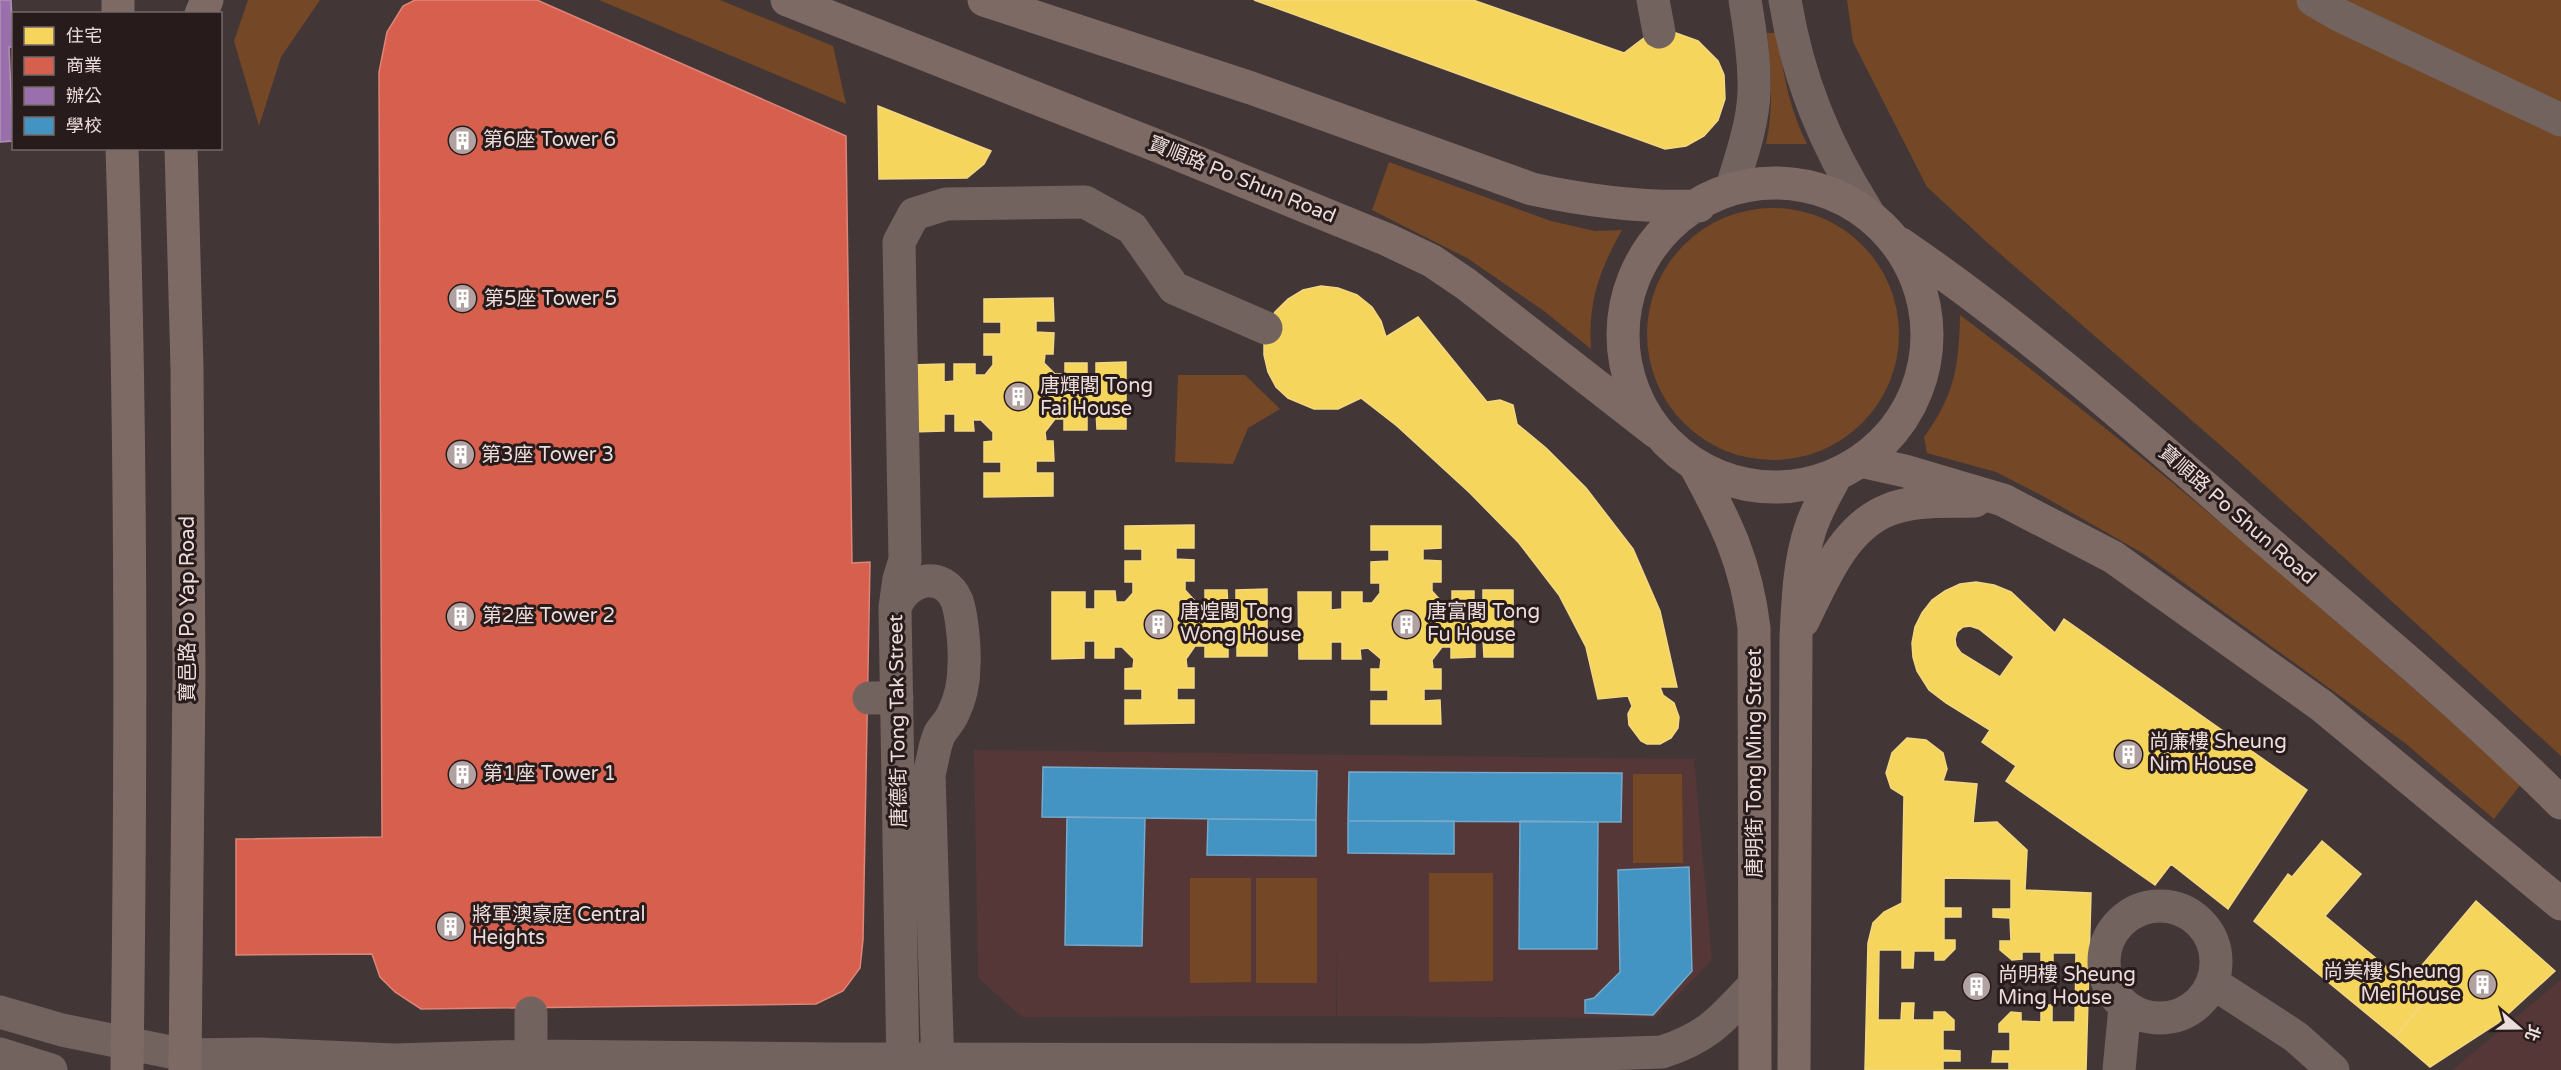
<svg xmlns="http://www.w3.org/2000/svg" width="2561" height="1070" viewBox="0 0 2561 1070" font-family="'Varela Round','Noto Sans TC',sans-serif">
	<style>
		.built { fill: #553737 }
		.green { fill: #744826 }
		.homes { fill: #f6d55c; stroke: #f3d782; stroke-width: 1.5; fill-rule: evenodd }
		.shops { fill: #d6604d; stroke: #dd8578; stroke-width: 1.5 }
		.offices { fill: #9970ab; stroke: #b290b9; stroke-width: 1.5 }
		.schools { fill: #4393c3; stroke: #76a9ca; stroke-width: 1.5 }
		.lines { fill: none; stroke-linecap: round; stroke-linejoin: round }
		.minor { stroke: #73635e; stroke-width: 33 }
		.major { stroke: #7e6a65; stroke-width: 33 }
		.labels { text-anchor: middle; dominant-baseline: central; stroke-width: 6; stroke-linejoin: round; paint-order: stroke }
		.poi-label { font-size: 20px; fill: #ecdcdb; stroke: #271c1b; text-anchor: start }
		.street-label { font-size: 20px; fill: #ecdcdb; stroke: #271c1b }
	</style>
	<rect width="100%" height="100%" fill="#433636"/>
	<path class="built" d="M 974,750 L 1694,759 L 1712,960 L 1655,1018 L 1337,1016 L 1337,945 L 1336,1016 L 1022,1017 L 978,978 Z
		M 2561,980 L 2561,1070 L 2452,1070 Z"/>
	<path class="green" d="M 248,0 L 320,0 L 281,57 L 259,126 L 234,41 Z
		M 599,0 L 720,0 L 833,46 L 846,104 Z
		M 1847,0 L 2561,0 L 2561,756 L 2235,458 L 1990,245 L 1927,187 L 1853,42 Z
		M 1767,33 L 1777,33 C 1783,71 1789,109 1807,144 L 1766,144 C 1774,107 1771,71 1767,33 Z
		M 1389,162 L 1551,221 L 1595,231 L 1622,230 C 1599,271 1588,301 1591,349 L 1544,311 L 1467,258 L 1372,210 Z
		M1647 334a126 126 0 1 1 252 0a126 126 0 1 1-252 0Z
		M 1960,315 C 2155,462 2339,621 2521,784 L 2494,819 L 2405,743 L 2144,554 L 2041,495 L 1996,472 L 1927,453 L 1924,437 C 1955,395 1959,365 1960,315 Z
		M 1178,375 L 1245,375 L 1280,409 L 1248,428 L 1233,464 L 1175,462 Z
		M 1633,774 L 1682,774 L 1683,863 L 1633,863 Z
		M 1429,873 L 1493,873 L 1493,981 L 1429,982 Z
		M 1190,878 L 1251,878 L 1251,982 L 1190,983 Z
		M 1256,878 L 1317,878 L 1317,983 L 1256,983 Z"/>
	<path class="homes" d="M 1254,0 L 1473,0 L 1624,53 L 1644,38 L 1659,33 L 1676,33 L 1698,41 L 1718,61 L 1724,75 L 1725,99 L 1718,120 L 1704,136 L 1686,146 L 1665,149 Z
		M 461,69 L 495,100 L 478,117 L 485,124 L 503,106 L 537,137 L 502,171 L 479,151 L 471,159 L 494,180 L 461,212 L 428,181 L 446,163 L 439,156 L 421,175 L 387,144 L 420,111 L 444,133 L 452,124 L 429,102 Z
		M 878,106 L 991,151 L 984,164 L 967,178 L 879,179 Z
		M 733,158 L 757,181 L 752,186 L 770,203 L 776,198 L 800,220 L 789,231 L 799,241 L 793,247 L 787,242 L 783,248 L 778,244 L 764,257 L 768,261 L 760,268 L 764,272 L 757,279 L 745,268 L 732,279 L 724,271 L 728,268 L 718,258 L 723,254 L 715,246 L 727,235 L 719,228 L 707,238 L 699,231 L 694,235 L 684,226 L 680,230 L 672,222 L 685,210 L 672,198 L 680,191 L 685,195 L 692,188 L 696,192 L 709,179 L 705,175 L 710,170 L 705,165 L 711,159 L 722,169 Z
		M 463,228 L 497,259 L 479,276 L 486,283 L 504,265 L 538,296 L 504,330 L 480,310 L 472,318 L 495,339 L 463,371 L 429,340 L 447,322 L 440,315 L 422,334 L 388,303 L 421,270 L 445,292 L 454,283 L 430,261 Z
		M 1321,286 L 1338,288 L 1357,295 L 1372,307 L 1381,321 L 1386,337 L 1418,317 L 1487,402 L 1500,400 L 1513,405 L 1517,424 L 1546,448 L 1586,488 L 1633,549 L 1660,611 L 1677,687 L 1660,687 L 1663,695 L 1674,703 L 1679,717 L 1678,728 L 1671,738 L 1660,744 L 1647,744 L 1641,741 L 1629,725 L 1628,714 L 1632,706 L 1628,696 L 1598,699 L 1586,647 L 1559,595 L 1519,543 L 1470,493 L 1397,426 L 1361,398 L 1338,409 L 1314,409 L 1288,398 L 1276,387 L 1268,372 L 1264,355 L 1264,338 L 1268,324 L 1275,312 L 1288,299 L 1303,290 Z
		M 728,293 L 741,306 L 753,295 L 761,302 L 757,306 L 765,313 L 761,317 L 775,330 L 779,327 L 785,332 L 789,327 L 796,333 L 787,343 L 799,354 L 776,376 L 770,370 L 753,387 L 759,393 L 736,415 L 724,404 L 715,414 L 708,408 L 713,403 L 707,398 L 711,394 L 696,380 L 692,383 L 684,375 L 680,379 L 672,372 L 684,361 L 670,349 L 678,341 L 683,345 L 692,336 L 697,341 L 705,333 L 717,345 L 724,338 L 712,326 L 720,319 L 715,314 L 724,305 L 720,301 Z
		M 1053,298 L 1054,321 L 1036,321 L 1036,332 L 1054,333 L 1053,354 L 1045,354 L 1044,363 L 1055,374 L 1065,374 L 1065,363 L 1087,363 L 1087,380 L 1096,379 L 1096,363 L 1126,362 L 1126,429 L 1097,429 L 1096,411 L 1087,411 L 1087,430 L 1064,430 L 1064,419 L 1055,419 L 1045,432 L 1046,441 L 1053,441 L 1054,461 L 1036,461 L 1036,473 L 1053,473 L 1053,496 L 984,497 L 984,473 L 1001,473 L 1001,462 L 984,462 L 984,442 L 993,441 L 993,432 L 981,420 L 973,420 L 974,431 L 955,431 L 955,414 L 944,414 L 944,431 L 912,432 L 911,365 L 944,364 L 944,382 L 954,381 L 954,364 L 975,364 L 975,375 L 985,375 L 993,365 L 993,355 L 984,355 L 984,334 L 1001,334 L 1001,322 L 984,322 L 984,299 Z
		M 459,384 L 493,415 L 476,432 L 483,438 L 501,421 L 535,452 L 500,486 L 477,465 L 469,473 L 492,494 L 460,526 L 426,495 L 444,477 L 437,471 L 419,489 L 385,458 L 418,426 L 442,447 L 450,438 L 426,417 Z
		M 729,432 L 742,445 L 754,433 L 762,441 L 758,445 L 766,452 L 762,456 L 776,469 L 780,465 L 786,470 L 790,465 L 797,471 L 788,481 L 800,492 L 777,514 L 771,509 L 754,526 L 760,531 L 738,554 L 725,542 L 716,552 L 709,546 L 714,541 L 708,536 L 712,532 L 697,518 L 693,522 L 685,514 L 682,518 L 673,510 L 685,499 L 671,487 L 679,479 L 684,483 L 692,475 L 698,480 L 706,472 L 718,483 L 725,476 L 713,464 L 721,457 L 716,452 L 725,444 L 721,439 Z
		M 1194,525 L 1194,548 L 1176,548 L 1176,559 L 1194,560 L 1194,581 L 1185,581 L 1185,590 L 1196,602 L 1205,601 L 1205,590 L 1227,590 L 1228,607 L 1236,607 L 1236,590 L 1267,589 L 1267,656 L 1237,656 L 1237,639 L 1228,639 L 1228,657 L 1205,657 L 1205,646 L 1195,646 L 1186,659 L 1187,668 L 1194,668 L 1194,688 L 1177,688 L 1177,700 L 1194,700 L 1194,723 L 1125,724 L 1125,700 L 1142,700 L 1142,689 L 1125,689 L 1125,669 L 1133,668 L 1134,659 L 1122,647 L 1114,647 L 1114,658 L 1095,658 L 1095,641 L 1084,641 L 1084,658 L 1052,659 L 1052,592 L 1085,592 L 1085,609 L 1095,609 L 1095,591 L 1115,591 L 1116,602 L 1125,602 L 1133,593 L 1133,582 L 1125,582 L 1125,561 L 1142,561 L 1142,549 L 1125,549 L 1125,526 Z
		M 1371,526 L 1441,526 L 1441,548 L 1423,549 L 1423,560 L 1441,561 L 1441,582 L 1432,582 L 1432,591 L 1442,602 L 1452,602 L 1452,591 L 1474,591 L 1474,608 L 1483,607 L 1483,590 L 1513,590 L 1513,657 L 1484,657 L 1483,639 L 1475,639 L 1475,657 L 1451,658 L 1451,647 L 1442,647 L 1432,660 L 1433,669 L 1441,669 L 1441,689 L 1424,689 L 1424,701 L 1440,700 L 1441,724 L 1371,724 L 1371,701 L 1388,701 L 1388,690 L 1371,690 L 1371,669 L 1380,669 L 1381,659 L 1368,648 L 1360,649 L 1361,659 L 1342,659 L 1342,642 L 1331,642 L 1331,659 L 1299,659 L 1298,592 L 1331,592 L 1331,610 L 1342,609 L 1342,592 L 1362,592 L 1362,603 L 1372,603 L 1380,593 L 1380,583 L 1371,583 L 1371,562 L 1389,561 L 1389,550 L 1371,550 Z
		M 460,545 L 495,576 L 477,593 L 484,599 L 502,582 L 535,613 L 501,647 L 478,626 L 470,635 L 493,655 L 461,688 L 427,657 L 445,638 L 438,632 L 420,650 L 386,620 L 419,587 L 443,608 L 451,600 L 427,578 Z
		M 730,571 L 743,584 L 755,572 L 763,580 L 759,584 L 767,591 L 763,595 L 777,608 L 781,604 L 786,609 L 791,604 L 798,610 L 789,620 L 801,631 L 778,653 L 772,648 L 755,665 L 761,670 L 738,693 L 726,682 L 717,691 L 710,685 L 714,680 L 709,675 L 713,671 L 697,657 L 694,661 L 686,653 L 682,657 L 674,649 L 686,638 L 672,626 L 680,618 L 684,622 L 693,614 L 699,619 L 707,611 L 719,622 L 726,615 L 714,604 L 722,596 L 717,591 L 726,583 L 722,578 Z
		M 1976,582 L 1994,585 L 2011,592 L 2055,633 L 2064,619 L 2307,790 L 2228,909 L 2171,864 L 2155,885 L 2006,781 L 2016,766 L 1982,742 L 1990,730 L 1946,703 L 1929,690 L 1917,671 L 1913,657 L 1912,643 L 1915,627 L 1922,613 L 1932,600 L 1945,591 L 1960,584 ZM 1970,626 L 1979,629 L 2014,657 L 2000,677 L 1961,653 L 1956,646 L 1955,639 L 1957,632 L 1963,627 Z
		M 461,702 L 495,733 L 478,751 L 485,757 L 503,740 L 537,771 L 502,805 L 479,784 L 471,792 L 494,813 L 462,845 L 428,814 L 446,796 L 439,790 L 421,808 L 387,777 L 420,745 L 444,766 L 452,757 L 428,736 Z
		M 730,709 L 743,722 L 755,710 L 763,718 L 758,722 L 766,729 L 763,733 L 777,746 L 780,742 L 786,748 L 791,742 L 798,749 L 788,758 L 801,769 L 778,791 L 772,786 L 754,803 L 760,809 L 738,831 L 726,820 L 717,829 L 710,823 L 714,818 L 709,813 L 713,809 L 697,795 L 694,799 L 686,791 L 682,795 L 674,787 L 685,776 L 672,764 L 680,756 L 684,761 L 693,752 L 698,757 L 706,749 L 718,761 L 726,753 L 714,742 L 722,734 L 717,729 L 726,721 L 721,717 Z
		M 1907,738 L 1926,740 L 1943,753 L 1947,769 L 1943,781 L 1977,784 L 1973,823 L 1997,822 L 2027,850 L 2025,890 L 2091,893 L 2086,1070 L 1865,1070 L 1868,943 L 1873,923 L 1884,912 L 1902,903 L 1904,796 L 1891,788 L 1886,773 L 1892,753 Z
		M 2322,841 L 2361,874 L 2325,916 L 2407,984 L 2413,976 L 2432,992 L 2395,1037 L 2254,921 L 2288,874 L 2292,877 Z
		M 734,844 L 768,875 L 751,891 L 758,897 L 774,882 L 808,912 L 776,944 L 753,923 L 744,932 L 767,953 L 737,984 L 702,954 L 719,937 L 712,930 L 696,947 L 662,916 L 693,884 L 717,906 L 726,897 L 702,875 Z
		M 448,852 L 485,886 L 462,907 L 472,917 L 494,895 L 529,929 L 497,959 L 478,941 L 472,947 L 491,964 L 453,999 L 418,965 L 445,940 L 435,931 L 408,956 L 373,923 L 411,888 L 430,907 L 436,901 L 417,882 Z
		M 1944,878 L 2011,879 L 2011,909 L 1993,909 L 1993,917 L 2010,918 L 2011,941 L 2000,941 L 2000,950 L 2012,960 L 2022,959 L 2022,952 L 2041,952 L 2041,969 L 2053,969 L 2053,953 L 2076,953 L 2075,1022 L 2052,1022 L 2052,1005 L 2041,1005 L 2041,1022 L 2021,1021 L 2021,1013 L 2011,1012 L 1999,1024 L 1999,1032 L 2010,1032 L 2010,1051 L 1993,1051 L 1992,1062 L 2009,1062 L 2009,1070 L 1943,1070 L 1943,1061 L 1960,1061 L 1960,1051 L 1943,1050 L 1943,1030 L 1954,1030 L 1954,1020 L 1945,1012 L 1934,1012 L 1934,1020 L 1913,1020 L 1914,1003 L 1902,1003 L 1901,1020 L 1878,1020 L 1879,950 L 1902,950 L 1902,968 L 1913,968 L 1914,951 L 1935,951 L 1935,960 L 1944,960 L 1955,949 L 1955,940 L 1944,940 L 1944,917 L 1961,917 L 1961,908 L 1944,908 Z
		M 2476,901 L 2555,971 L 2498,1023 L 2430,1067 L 2395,1037 L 2432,992 L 2413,976 Z"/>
	<path class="shops" d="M 415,0 L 537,0 L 846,136 L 852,563 L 870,562 L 863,940 L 860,968 L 843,991 L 816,1004 L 421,1009 L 395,992 L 380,977 L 372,954 L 236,955 L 236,839 L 382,837 L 379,72 L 387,32 L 403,6 Z"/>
	<path class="offices" d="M 0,0 L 11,0 L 13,47 L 9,47 L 13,141 L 0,142 Z"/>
	<path class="schools" d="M 1043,767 L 1317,771 L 1316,820 L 1042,817 Z
		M 1349,772 L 1622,773 L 1621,822 L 1348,821 Z
		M 1067,817 L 1145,818 L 1142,946 L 1065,945 Z
		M 1208,819 L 1316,820 L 1316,856 L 1207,855 Z
		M 1348,821 L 1454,821 L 1454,854 L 1348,853 Z
		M 1520,821 L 1598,822 L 1597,949 L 1519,949 Z
		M 1689,867 L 1692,971 L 1653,1015 L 1585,1013 L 1585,1000 L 1594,998 L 1620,972 L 1618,870 Z"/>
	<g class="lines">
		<path class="minor" d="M 1653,0 L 1659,32
			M 1785,0 C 1798,79 1825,145 1867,211
			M 2313,0 L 2339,15 L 2561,120
			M 1732,187 C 1741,157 1753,124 1754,92 C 1755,62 1750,30 1745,0
			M 895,607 L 899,579 L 905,560 L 899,242 L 914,214 L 946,204 L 1085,202 L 1132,228 L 1174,288 L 1266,328
			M 869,698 L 897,698
			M2104 962a56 56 0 1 1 112 0a56 56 0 1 1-112 0Z
			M 2213,983 L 2296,1037 L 2333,1070
			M 0,1012 L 62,1030 L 185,1055 L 260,1054 L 394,1060 L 531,1056 L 836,1059 L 1421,1060 L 1662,1052 C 1709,1037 1723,1018 1755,984
			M 531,1013 L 531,1056
			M 0,1054 L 51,1070
			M 903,1070 L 895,609 C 904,579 943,568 957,601 C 962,615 965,649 964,665 C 964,682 961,698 953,714 C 950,721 944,727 940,733 C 934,745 933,761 929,774 L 938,1070
			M 2119,1070 L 2125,1007"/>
		<path class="major" d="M 118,0 L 118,14
			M 787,0 L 1155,145 L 1388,240 L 1432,261 L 1466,284 L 1656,432
			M 984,0 L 1251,88 L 1532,189 C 1587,201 1642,208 1699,206
			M 201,14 L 207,0
			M 122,148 C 132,455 131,763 127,1070
			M 181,148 L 187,368 L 189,674 L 185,1070
			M1623 335a152 152 0 1 1 304 0a152 152 0 1 1-304 0Z
			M 1901,244 C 2028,331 2144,434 2260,535 C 2362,622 2466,708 2561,803
			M 1860,461 L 1905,471 L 2003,500 L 2113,557 L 2322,706 L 2561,904
			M 1696,467 C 1727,524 1746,563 1754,628 L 1755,1070
			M 1803,621 C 1823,581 1843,528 1888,510 C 1914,499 1947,502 1975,501
			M 1794,1070 L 1796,636 C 1798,600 1799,564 1810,530 C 1816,510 1827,493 1836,475"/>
	</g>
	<defs>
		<symbol id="building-disc" viewBox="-11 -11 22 22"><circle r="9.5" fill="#b1a2a1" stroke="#271c1b"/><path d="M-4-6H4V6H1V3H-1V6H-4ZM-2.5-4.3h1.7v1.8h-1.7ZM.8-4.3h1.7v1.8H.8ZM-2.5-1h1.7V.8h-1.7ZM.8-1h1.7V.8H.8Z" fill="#fff"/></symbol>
	</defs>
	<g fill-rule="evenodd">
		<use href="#building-disc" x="446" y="124" width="33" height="33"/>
		<use href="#building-disc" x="446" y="282" width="33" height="33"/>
		<use href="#building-disc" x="1002" y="380" width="33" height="33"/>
		<use href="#building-disc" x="444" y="438" width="33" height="33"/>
		<use href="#building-disc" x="444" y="600" width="33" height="33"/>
		<use href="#building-disc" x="1142" y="608" width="33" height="33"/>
		<use href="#building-disc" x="1390" y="608" width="33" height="33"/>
		<use href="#building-disc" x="2112" y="738" width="33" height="33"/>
		<use href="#building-disc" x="446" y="758" width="33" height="33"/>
		<use href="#building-disc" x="434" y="910" width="33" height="33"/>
		<use href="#building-disc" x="2466" y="968" width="33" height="33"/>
		<use href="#building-disc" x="1960" y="970" width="33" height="33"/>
	</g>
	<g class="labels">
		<g class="poi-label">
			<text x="483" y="140">第6座 Tower 6</text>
			<text x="484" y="299">第5座 Tower 5</text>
			<text x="1040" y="386">唐輝閣 Tong<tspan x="1040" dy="23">Fai House</tspan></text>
			<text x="481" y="455">第3座 Tower 3</text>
			<text x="1180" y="612">唐煌閣 Tong<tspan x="1180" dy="23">Wong House</tspan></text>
			<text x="1427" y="612">唐富閣 Tong<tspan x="1427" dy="23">Fu House</tspan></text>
			<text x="482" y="616">第2座 Tower 2</text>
			<text x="2149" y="742">尚廉樓 Sheung<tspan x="2149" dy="23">Nim House</tspan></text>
			<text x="483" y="774">第1座 Tower 1</text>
			<text x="472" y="915">將軍澳豪庭 Central<tspan x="472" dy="23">Heights</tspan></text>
			<text x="2461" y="972" text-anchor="end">尚美樓 Sheung<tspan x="2461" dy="23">Mei House</tspan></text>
			<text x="1998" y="975">尚明樓 Sheung<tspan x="1998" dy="23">Ming House</tspan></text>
		</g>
		<g class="street-label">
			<text transform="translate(1242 180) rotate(22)">寶順路 Po Shun Road</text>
			<text transform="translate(2237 515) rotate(41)">寶順路 Po Shun Road</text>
			<text transform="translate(188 609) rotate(-90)">寶邑路 Po Yap Road</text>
			<text transform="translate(898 721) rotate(-91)">唐德街 Tong Tak Street</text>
			<text transform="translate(1755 763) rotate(-90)">唐明街 Tong Ming Street</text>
		</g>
	</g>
	<rect x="12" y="12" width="210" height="138" fill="#271c1b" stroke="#766968" stroke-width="1.5"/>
	<rect x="24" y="27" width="30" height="18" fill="#f6d55c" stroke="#766968" stroke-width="1.5"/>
	<text x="66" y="42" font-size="18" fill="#ecdcdb">住宅</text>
	<rect x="24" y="57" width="30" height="18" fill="#d6604d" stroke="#766968" stroke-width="1.5"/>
	<text x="66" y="72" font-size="18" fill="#ecdcdb">商業</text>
	<rect x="24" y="87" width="30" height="18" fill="#9970ab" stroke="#766968" stroke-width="1.5"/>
	<text x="66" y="102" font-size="18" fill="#ecdcdb">辦公</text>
	<rect x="24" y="117" width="30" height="18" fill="#4393c3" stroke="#766968" stroke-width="1.5"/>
	<text x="66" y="132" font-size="18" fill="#ecdcdb">學校</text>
	<g transform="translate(2519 1028) rotate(110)" stroke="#271c1b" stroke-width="4.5" paint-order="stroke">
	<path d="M0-4.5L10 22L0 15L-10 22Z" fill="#ecdcdb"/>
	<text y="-9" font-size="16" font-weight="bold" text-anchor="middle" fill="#ecdcdb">北</text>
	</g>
</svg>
